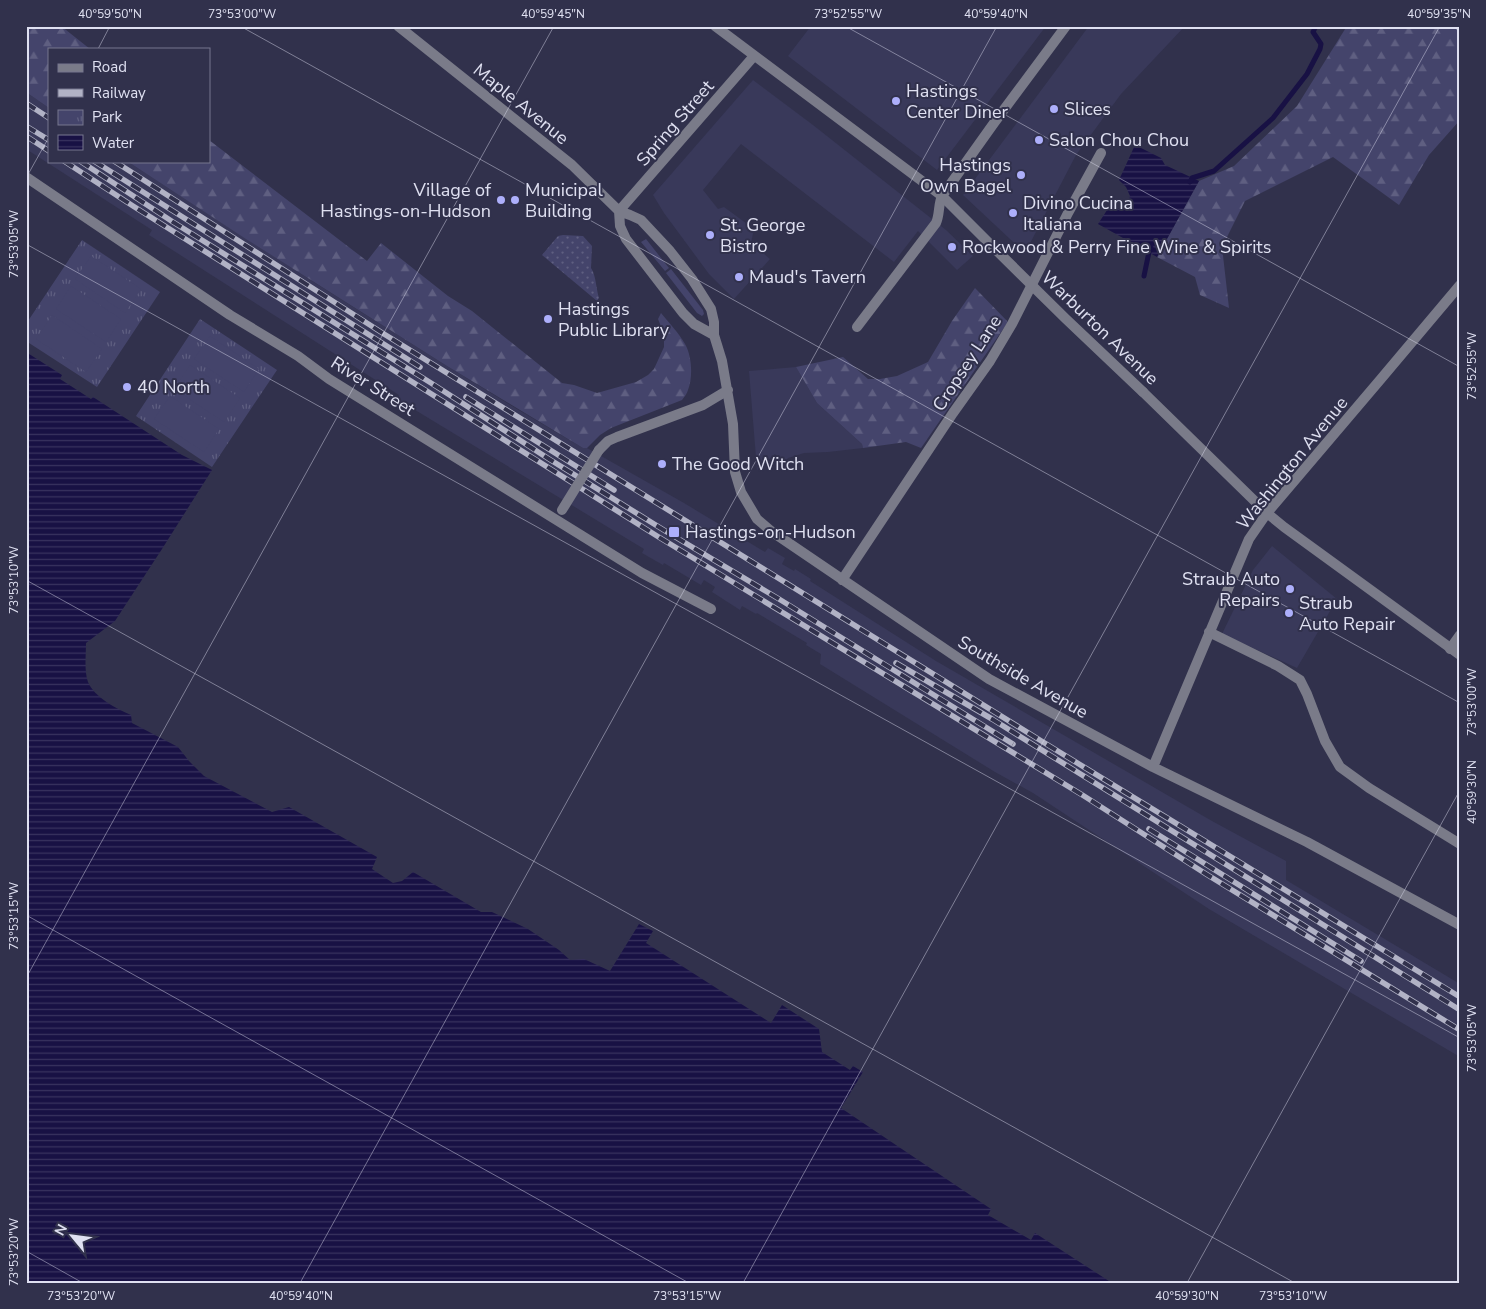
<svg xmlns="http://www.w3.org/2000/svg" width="1486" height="1309" viewBox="0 0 1486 1309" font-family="'Nunito Sans',sans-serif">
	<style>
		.built { fill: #39395a }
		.grass { fill: url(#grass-dots) }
		.forest { fill: url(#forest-firs) }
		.park { fill: url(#park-tufts) }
		.garden { fill: #44446b }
		.water { fill: url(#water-rules) }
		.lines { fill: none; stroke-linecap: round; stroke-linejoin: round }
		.stream { stroke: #181144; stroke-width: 5 }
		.minor { stroke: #7a7b89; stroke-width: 10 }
		.tertiary { stroke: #7a7b89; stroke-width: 10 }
		.rail-casing { stroke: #b1b2c5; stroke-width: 5.5 }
		.rail { stroke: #31314c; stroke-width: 4; stroke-dasharray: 11; stroke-linecap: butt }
		.minor-bridge { stroke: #7a7b89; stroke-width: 10 }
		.tertiary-bridge { stroke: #7a7b89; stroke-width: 10 }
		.ticks { fill: none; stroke: #dfe0f1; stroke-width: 1; stroke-opacity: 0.45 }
		.poi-dot { fill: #adaffb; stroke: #31314c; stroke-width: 2 }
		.labels { text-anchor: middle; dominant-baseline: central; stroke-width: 4; stroke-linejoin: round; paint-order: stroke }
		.poi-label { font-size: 18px; fill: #dfe0f1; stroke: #31314c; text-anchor: start }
		.street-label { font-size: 18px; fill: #dfe0f1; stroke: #31314c }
		.neatline { fill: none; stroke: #dfe0f1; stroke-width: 2 }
		.ticks-label { font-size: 12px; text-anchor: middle; fill: #dfe0f1 }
	</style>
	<defs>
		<pattern id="grass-dots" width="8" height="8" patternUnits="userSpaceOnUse" patternTransform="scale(1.25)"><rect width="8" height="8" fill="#44446b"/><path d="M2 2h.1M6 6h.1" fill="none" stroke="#5f5f81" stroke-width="1.8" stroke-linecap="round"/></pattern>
		<pattern id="forest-firs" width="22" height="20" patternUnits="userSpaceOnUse" patternTransform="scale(1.25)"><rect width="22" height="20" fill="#44446b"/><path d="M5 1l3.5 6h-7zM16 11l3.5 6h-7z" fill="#5f5f81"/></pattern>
		<pattern id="park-tufts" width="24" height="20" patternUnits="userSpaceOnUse" patternTransform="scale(1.25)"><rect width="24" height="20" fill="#44446b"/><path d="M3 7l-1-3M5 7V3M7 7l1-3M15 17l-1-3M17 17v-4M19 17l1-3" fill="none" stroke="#5f5f81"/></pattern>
		<pattern id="water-rules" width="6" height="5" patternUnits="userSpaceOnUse" patternTransform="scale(1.25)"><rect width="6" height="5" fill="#181144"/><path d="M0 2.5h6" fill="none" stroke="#39335f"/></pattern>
	</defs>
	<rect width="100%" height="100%" fill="#31314c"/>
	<path class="built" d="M 811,26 L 1046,26 L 937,170 L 788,56 Z
		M 1089,26 L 1185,26 L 1121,94 L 1076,155 L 1025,253 L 963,195 Z
		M 753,80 L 813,125 L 946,230 L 973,256 L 957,270 L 918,231 L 894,262 L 741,144 L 703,190 L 718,209 L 724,207 L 754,229 L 751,243 L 770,259 L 734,299 L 709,274 L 664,213 L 653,195 Z
		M 26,92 L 49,108 L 49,161 L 127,161 L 312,281 L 447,366 L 517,409 L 583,448 L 587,448 L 684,503 L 765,552 L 768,548 L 785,558 L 782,564 L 794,571 L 795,569 L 811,579 L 810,581 L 936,661 L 1212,821 L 1286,861 L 1286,880 L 1460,984 L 1460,1057 L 1209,909 L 1033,793 L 995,772 L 820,664 L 821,654 L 806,645 L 807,643 L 757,613 L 756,614 L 742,606 L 740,610 L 712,592 L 715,587 L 704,580 L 701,585 L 664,563 L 663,565 L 642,553 L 644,549 L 397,399 L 399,395 L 149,235 L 152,230 L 26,149 Z
		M 796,367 L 817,403 L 862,444 L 863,448 L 828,452 L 804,453 L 788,458 L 783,464 L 775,454 L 757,470 L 749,371 Z
		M 1272,546 L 1337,599 L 1297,668 L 1222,634 L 1253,570 Z"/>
	<path class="grass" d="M 563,235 L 583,236 L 592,246 L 591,268 C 596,275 596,289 599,298 L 597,301 L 542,255 L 558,236 Z"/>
	<path class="forest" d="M 26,26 L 61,26 L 90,49 L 49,49 L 49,108 L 26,92 Z
		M 1347,26 L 1460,26 L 1460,120 L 1429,155 L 1399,205 L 1333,157 L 1245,201 L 1222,247 L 1229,308 L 1200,295 L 1195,277 L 1157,257 L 1199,181 L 1234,166 L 1297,106 Z
		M 209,140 L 367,261 L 381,243 L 448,296 L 472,311 L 562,383 L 574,385 L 597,393 L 636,382 L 648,375 L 654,369 L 664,347 L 664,334 L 658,319 L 661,313 C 669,323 679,333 685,344 C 692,356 693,377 688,390 C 687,394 684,397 682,400 L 611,428 L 600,435 L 587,448 L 583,448 L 447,366 L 246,239 L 127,161 L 209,161 Z
		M 975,288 L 1008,322 L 921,448 L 906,442 L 863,448 L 862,444 L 817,403 L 796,367 L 843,357 L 868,379 L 880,379 L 897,376 L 928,362 L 952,321 Z"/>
	<path class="park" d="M 82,240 L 160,292 L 97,387 L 26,341 L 26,324 Z
		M 200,319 L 277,370 L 212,467 L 136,416 Z"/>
	<path class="garden" d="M 646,239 L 669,268 L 665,271 L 641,242 Z
		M 91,256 L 141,289 L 125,313 L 75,279 Z
		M 671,269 L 703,310 L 704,314 L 702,316 L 697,313 L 666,273 Z
		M 71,286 L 121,319 L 106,342 L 56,309 Z
		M 52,315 L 102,349 L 86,372 L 36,339 Z
		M 210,336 L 259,369 L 244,392 L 194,359 Z
		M 190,365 L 240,398 L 224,422 L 174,389 Z
		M 170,396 L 219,429 L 204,452 L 154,419 Z"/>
	<path class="water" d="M 1135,145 L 1161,158 L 1165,165 L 1199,181 L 1157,257 L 1098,224 L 1109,207 C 1122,211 1126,209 1130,196 L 1126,187 L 1119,180 Z
		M 26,352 L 62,375 L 60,379 L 91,399 L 93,397 L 182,455 L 212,470 L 162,549 L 115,621 L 86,643 C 86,655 84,671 88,682 C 94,697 117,709 131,715 L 132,723 L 178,747 L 189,761 L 204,776 L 272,812 L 289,807 L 377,857 L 372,869 L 393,883 L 402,881 L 413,872 L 481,912 L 492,912 L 528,929 L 559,950 L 570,960 L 584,959 L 610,971 L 639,924 L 653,931 L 646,943 L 771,1023 L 782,1005 L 819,1029 L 822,1052 L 850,1070 L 853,1066 L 863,1072 L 841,1108 L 991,1209 L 988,1215 L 1031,1240 L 1035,1233 L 1112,1283 L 26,1283 Z"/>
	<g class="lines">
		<path class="stream" d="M 1190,182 L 1192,178 L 1214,171 L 1273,118 L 1307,74 L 1320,49 L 1321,44 L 1313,32 L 1316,26
			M 1144,276 L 1149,252 L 1151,248"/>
		<path class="minor" d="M 398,26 L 572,165 L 619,211 L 630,215 L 641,220 L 670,251 L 692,279 L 711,309 L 714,322 L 714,335 L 722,361 L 733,424 L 735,472 L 741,492 L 757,519 L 771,531 L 989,679 L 1153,767 L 1307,842 L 1460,925
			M 26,177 L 230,315 L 298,356 L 329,379 L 642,573 L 711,609
			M 619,211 L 754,56
			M 619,211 L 620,226 L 626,239 L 683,313 L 694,324 L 714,335
			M 857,327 L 936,223 C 940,214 938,205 942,196
			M 599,450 L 608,441 L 617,437 L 703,405 L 728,390
			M 842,580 L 953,413 L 990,361 L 1012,324 L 1068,213 L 1101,153
			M 1209,632 L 1278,666 L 1300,680 L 1307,694 L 1325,741 L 1340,767 L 1369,788 L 1460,844
			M 1450,649 L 1460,635
			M 1153,767 L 1249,539 L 1267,513 L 1380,380 L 1460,285"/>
		<path class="tertiary" d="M 715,26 L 942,196 L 991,245
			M 942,196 L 994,123 L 1066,26
			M 1143,392 L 1267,513 L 1284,527 L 1460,655"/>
		<defs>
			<path id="rail" d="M 26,103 L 49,118
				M 26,126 L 49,140
				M 26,136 L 49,151
				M 64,161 L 133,206 L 657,536 L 1084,796 L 1206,874 L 1460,1030
				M 80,161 L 173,222 L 431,383 L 549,459 L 667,532 L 779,599 L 1013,744
				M 94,161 L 420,367
				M 114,161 L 384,334 L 1043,742 L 1460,997
				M 466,397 L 614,490
				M 896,663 L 992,719 L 1460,1010
				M 1149,829 L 1361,961"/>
		</defs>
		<use href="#rail" class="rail-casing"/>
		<use href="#rail" class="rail"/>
		<path class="minor-bridge" d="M 562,510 L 599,450"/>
		<path class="tertiary-bridge" d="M 991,245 L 1066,319 L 1143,392"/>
	</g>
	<path class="ticks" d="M 240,26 L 1460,703M 845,26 L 1460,367M 1451,26 L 1460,31M 98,49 L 110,26M 26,178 L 49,137M 26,244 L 1460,1038M 26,580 L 1295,1283M 26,915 L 689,1283M 26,978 L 554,26M 26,1251 L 83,1283M 300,1283 L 997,26M 743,1283 L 1440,26M 1187,1283 L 1460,790"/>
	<g class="poi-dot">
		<circle cx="896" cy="101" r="5"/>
		<circle cx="1054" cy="109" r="5"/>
		<circle cx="1039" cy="140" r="5"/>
		<circle cx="1021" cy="175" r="5"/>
		<circle cx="501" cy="200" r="5"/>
		<circle cx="515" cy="200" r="5"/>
		<circle cx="1013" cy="213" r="5"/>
		<circle cx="710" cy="235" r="5"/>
		<circle cx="952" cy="247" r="5"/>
		<circle cx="739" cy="277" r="5"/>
		<circle cx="548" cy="319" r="5"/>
		<circle cx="127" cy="387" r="5"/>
		<circle cx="662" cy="464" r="5"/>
		<rect x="668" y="526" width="12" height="12" rx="2.5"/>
		<circle cx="1290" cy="589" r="5"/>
		<circle cx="1289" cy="613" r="5"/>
	</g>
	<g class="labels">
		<g class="poi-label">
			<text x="906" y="91">Hastings<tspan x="906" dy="21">Center Diner</tspan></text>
			<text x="1064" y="109">Slices</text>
			<text x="1049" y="140">Salon Chou Chou</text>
			<text x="1011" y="165" text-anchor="end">Hastings<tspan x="1011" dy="21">Own Bagel</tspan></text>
			<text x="491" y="190" text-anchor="end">Village of<tspan x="491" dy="21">Hastings-on-Hudson</tspan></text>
			<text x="525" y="190">Municipal<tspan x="525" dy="21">Building</tspan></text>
			<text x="1023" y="203">Divino Cucina<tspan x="1023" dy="21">Italiana</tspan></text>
			<text x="720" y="225">St. George<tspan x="720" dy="21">Bistro</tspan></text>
			<text x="962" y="247">Rockwood &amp; Perry Fine Wine &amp; Spirits</text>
			<text x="749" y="277">Maud's Tavern</text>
			<text x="558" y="309">Hastings<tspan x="558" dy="21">Public Library</tspan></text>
			<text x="137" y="387">40 North</text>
			<text x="672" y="464">The Good Witch</text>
			<text x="685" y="532">Hastings-on-Hudson</text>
			<text x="1280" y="579" text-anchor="end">Straub Auto<tspan x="1280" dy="21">Repairs</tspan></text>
			<text x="1299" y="603">Straub<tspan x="1299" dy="21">Auto Repair</tspan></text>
		</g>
		<g class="street-label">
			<text transform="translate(521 104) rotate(39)">Maple Avenue</text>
			<text transform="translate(675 123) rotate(-49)">Spring Street</text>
			<text transform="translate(1100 328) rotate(44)">Warburton Avenue</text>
			<text transform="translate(967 363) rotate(-57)">Cropsey Lane</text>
			<text transform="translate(373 386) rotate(32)">River Street</text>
			<text transform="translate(1292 463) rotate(-51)">Washington Avenue</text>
			<text transform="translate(1023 677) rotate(30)">Southside Avenue</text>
		</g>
	</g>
	<rect width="1486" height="1309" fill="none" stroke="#31314c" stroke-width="55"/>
	<rect x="48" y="48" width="162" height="115" fill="#31314c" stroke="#77778e"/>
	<rect x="58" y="64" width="25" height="8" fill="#7a7b89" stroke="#77778e"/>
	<text x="92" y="72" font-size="15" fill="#dfe0f1">Road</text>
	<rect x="58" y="89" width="25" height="8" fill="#b1b2c5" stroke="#77778e"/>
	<text x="92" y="98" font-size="15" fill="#dfe0f1">Railway</text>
	<rect x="58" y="110" width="25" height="15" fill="url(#park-tufts)" stroke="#77778e"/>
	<text x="92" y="122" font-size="15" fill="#dfe0f1">Park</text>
	<rect x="58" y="135" width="25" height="15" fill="url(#water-rules)" stroke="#77778e"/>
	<text x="92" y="148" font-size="15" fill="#dfe0f1">Water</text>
	<g transform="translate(72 1236) rotate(299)" stroke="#31314c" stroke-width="4" paint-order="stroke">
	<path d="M0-4L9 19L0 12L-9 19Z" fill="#dfe0f1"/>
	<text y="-8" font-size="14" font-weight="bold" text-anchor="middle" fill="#dfe0f1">N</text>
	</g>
	<rect x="28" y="28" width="1430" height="1254" class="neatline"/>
	<g class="ticks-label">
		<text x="110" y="18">40°59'50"N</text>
		<text x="242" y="18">73°53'00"W</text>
		<text x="553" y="18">40°59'45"N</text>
		<text x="848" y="18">73°52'55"W</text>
		<text x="996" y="18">40°59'40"N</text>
		<text x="1439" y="18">40°59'35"N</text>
		<text transform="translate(14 244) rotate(-90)" y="4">73°53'05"W</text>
		<text transform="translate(1472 366) rotate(-90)" y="4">73°52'55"W</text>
		<text transform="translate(14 580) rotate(-90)" y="4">73°53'10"W</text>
		<text transform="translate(1472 702) rotate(-90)" y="4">73°53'00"W</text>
		<text transform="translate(1472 792) rotate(-90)" y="4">40°59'30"N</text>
		<text transform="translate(14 916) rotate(-90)" y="4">73°53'15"W</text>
		<text transform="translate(1472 1038) rotate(-90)" y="4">73°53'05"W</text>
		<text transform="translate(14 1252) rotate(-90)" y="4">73°53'20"W</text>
		<text x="81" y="1300">73°53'20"W</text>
		<text x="301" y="1300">40°59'40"N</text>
		<text x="687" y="1300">73°53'15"W</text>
		<text x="1187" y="1300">40°59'30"N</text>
		<text x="1293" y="1300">73°53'10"W</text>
	</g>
</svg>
